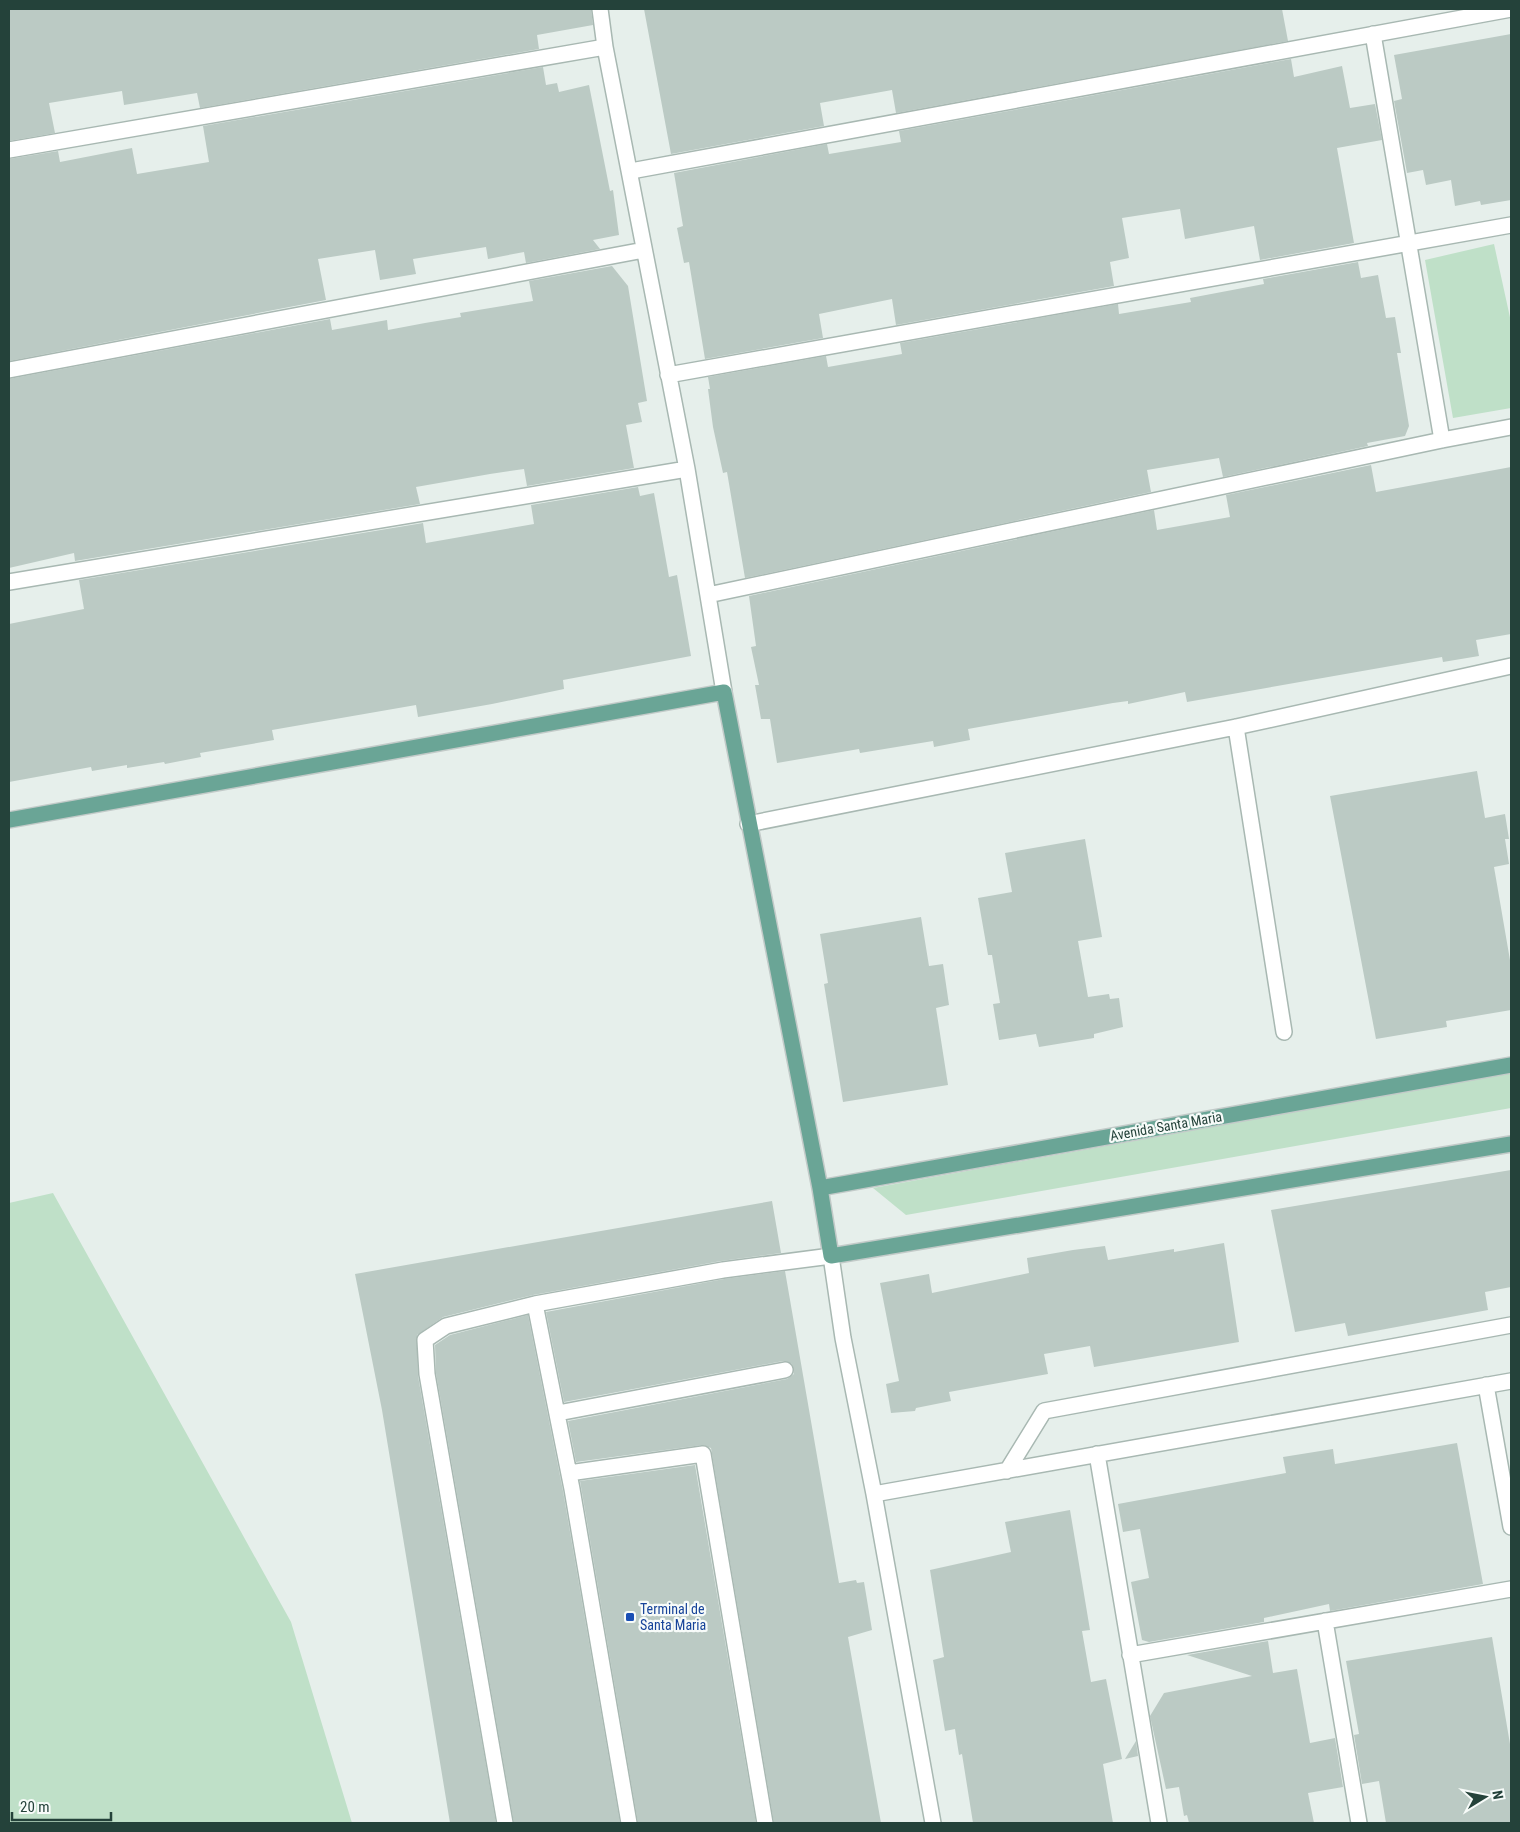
<svg xmlns="http://www.w3.org/2000/svg" width="1520" height="1832" viewBox="0 0 1520 1832" font-family="'Roboto Condensed',sans-serif">
	<style>
		.green { fill: #bfe0c8 }
		.building { fill: #bbcac4 }
		.lines { fill: none; stroke-linecap: round; stroke-linejoin: round }
		.minor-casing { stroke: #a8b8b2; stroke-width: 18 }
		.major-casing { stroke: #c2cac8; stroke-width: 18 }
		.minor { stroke: #fff; stroke-width: 15 }
		.major { stroke: #6aa596; stroke-width: 15 }
		.transit-dot { fill: #1a4fb4; stroke: #f7fbf9; stroke-width: 2 }
		.labels { text-anchor: middle; dominant-baseline: central; stroke-width: 4.5; stroke-linejoin: round; paint-order: stroke }
		.street-label { font-size: 14px; fill: #24423a; stroke: #f7fbf9 }
		.transit-label { font-size: 14px; fill: #164399; stroke: #f7fbf9; text-anchor: start }
	</style>
	<rect width="100%" height="100%" fill="#e6efeb"/>
	<path class="green" d="M 1494,244 L 1511,322 L 1511,408 L 1453,418 L 1425,260 Z
		M 1511,1073 L 1511,1108 L 906,1215 L 873,1188 Z
		M 53,1193 L 291,1622 L 352,1823 L 9,1823 L 9,1203 Z"/>
	<path class="building" d="M 9,9 L 591,9 L 593,25 L 537,35 L 539,49 L 200,108 L 197,93 L 124,105 L 122,91 L 49,103 L 55,133 L 9,141 Z
		M 644,9 L 1282,9 L 1288,41 L 896,113 L 892,90 L 820,103 L 824,126 L 671,154 Z
		M 1511,34 L 1511,200 L 1481,205 L 1480,201 L 1455,206 L 1451,180 L 1426,185 L 1423,170 L 1407,173 L 1394,101 L 1402,99 L 1394,55 Z
		M 1291,59 L 1294,77 L 1342,66 L 1350,108 L 1375,104 L 1382,140 L 1337,148 L 1354,243 L 1260,260 L 1254,226 L 1185,239 L 1180,209 L 1122,218 L 1129,258 L 1110,262 L 1114,286 L 896,325 L 892,299 L 819,314 L 823,338 L 705,359 L 689,262 L 684,263 L 677,228 L 683,226 L 674,173 L 827,144 L 829,154 L 901,142 L 899,131 Z
		M 543,67 L 546,85 L 557,83 L 559,92 L 589,85 L 610,191 L 613,190 L 619,235 L 593,240 L 600,249 L 526,263 L 524,252 L 488,259 L 486,247 L 413,259 L 416,274 L 380,280 L 375,250 L 318,259 L 326,300 L 9,361 L 9,159 L 58,151 L 60,162 L 132,148 L 137,174 L 209,162 L 203,126 Z
		M 1358,262 L 1361,278 L 1378,275 L 1386,318 L 1395,317 L 1401,353 L 1397,353 L 1409,426 L 1405,436 L 1367,443 L 1368,446 L 1223,477 L 1219,458 L 1147,470 L 1151,492 L 745,578 L 727,472 L 723,473 L 713,427 L 708,389 L 710,389 L 708,377 L 826,356 L 828,367 L 902,354 L 900,343 L 1118,304 L 1119,314 L 1191,302 L 1190,298 L 1264,284 L 1263,279 Z
		M 612,266 L 628,286 L 647,401 L 638,403 L 642,422 L 626,425 L 634,468 L 527,486 L 524,469 L 490,474 L 416,487 L 420,504 L 75,561 L 74,553 L 9,568 L 9,379 L 330,319 L 332,330 L 387,320 L 388,330 L 425,323 L 461,317 L 460,313 L 533,301 L 529,281 Z
		M 1371,465 L 1376,492 L 1511,467 L 1511,634 L 1476,640 L 1479,656 L 1443,662 L 1442,657 L 1187,702 L 1185,692 L 1128,704 L 1128,701 L 1113,703 L 968,729 L 970,740 L 934,747 L 933,741 L 860,753 L 859,749 L 777,763 L 770,719 L 761,719 L 755,685 L 759,685 L 751,647 L 756,646 L 749,596 L 1154,510 L 1157,530 L 1230,517 L 1226,495 Z
		M 638,487 L 640,496 L 654,493 L 669,577 L 677,575 L 691,656 L 563,680 L 564,689 L 492,704 L 418,717 L 416,705 L 272,730 L 274,740 L 200,753 L 201,757 L 165,764 L 164,762 L 127,768 L 127,765 L 92,771 L 91,767 L 9,782 L 9,624 L 84,609 L 79,580 L 423,523 L 426,543 L 534,524 L 531,505 Z
		M 1477,771 L 1485,818 L 1505,814 L 1509,839 L 1505,839 L 1509,864 L 1494,867 L 1511,966 L 1511,1010 L 1446,1021 L 1447,1027 L 1376,1039 L 1330,796 Z
		M 1085,839 L 1102,937 L 1078,941 L 1088,997 L 1109,994 L 1110,999 L 1119,998 L 1123,1027 L 1094,1034 L 1094,1038 L 1039,1047 L 1036,1034 L 999,1040 L 993,1004 L 1000,1003 L 992,955 L 988,955 L 978,898 L 1012,892 L 1005,853 Z
		M 921,917 L 929,966 L 943,964 L 949,1005 L 936,1008 L 948,1085 L 843,1102 L 824,984 L 828,983 L 820,934 Z
		M 1511,1170 L 1511,1287 L 1485,1292 L 1488,1310 L 1348,1336 L 1345,1323 L 1295,1332 L 1271,1210 Z
		M 772,1201 L 781,1253 L 721,1261 L 533,1295 L 443,1317 L 417,1335 L 418,1376 L 496,1823 L 450,1823 L 382,1410 L 355,1274 Z
		M 1224,1243 L 1239,1342 L 1094,1367 L 1090,1346 L 1044,1354 L 1048,1374 L 949,1392 L 951,1401 L 916,1408 L 915,1411 L 891,1413 L 886,1384 L 899,1381 L 880,1283 L 929,1274 L 932,1293 L 1029,1273 L 1027,1258 L 1073,1250 L 1105,1246 L 1108,1260 L 1174,1249 L 1174,1252 Z
		M 785,1271 L 839,1583 L 856,1580 L 857,1583 L 864,1582 L 872,1630 L 848,1637 L 881,1823 L 774,1823 L 711,1448 L 702,1445 L 576,1462 L 568,1421 L 787,1379 L 794,1374 L 792,1364 L 783,1361 L 564,1402 L 546,1312 L 724,1279 Z
		M 528,1315 L 563,1491 L 620,1823 L 514,1823 L 436,1373 L 435,1345 L 450,1335 Z
		M 1457,1443 L 1483,1584 L 1330,1611 L 1329,1604 L 1264,1618 L 1264,1622 L 1149,1642 L 1142,1640 L 1131,1582 L 1149,1578 L 1140,1529 L 1123,1532 L 1118,1504 L 1286,1473 L 1283,1457 L 1333,1449 L 1335,1464 Z
		M 695,1465 L 756,1823 L 638,1823 L 580,1481 Z
		M 1070,1510 L 1090,1630 L 1082,1631 L 1091,1682 L 1106,1679 L 1122,1759 L 1103,1764 L 1113,1823 L 973,1823 L 962,1754 L 959,1755 L 955,1729 L 945,1731 L 933,1660 L 944,1657 L 930,1570 L 1011,1552 L 1005,1522 Z
		M 1492,1637 L 1511,1750 L 1511,1823 L 1386,1823 L 1379,1781 L 1362,1784 L 1354,1735 L 1359,1734 L 1346,1661 Z
		M 1268,1641 L 1273,1673 L 1297,1669 L 1310,1743 L 1335,1738 L 1343,1787 L 1308,1793 L 1314,1823 L 1189,1823 L 1187,1815 L 1184,1816 L 1179,1787 L 1166,1789 L 1150,1716 L 1164,1693 L 1252,1676 L 1187,1655 Z
		M 1136,1741 L 1138,1756 L 1125,1759 Z"/>
	<g class="lines">
		<defs>
			<path id="minor" d="M 600,9 L 605,47 L 687,469 L 724,692
				M 1373,34 L 1442,440
				M 9,150 L 605,47
				M 631,171 L 1511,9
				M 9,370 L 644,250
				M 668,375 L 1511,225
				M 9,582 L 687,469
				M 708,595 L 1442,440 L 1511,427
				M 1236,727 L 1284,1032
				M 748,824 L 1236,727 L 1511,666
				M 1486,1385 L 1511,1527
				M 558,1413 L 785,1370
				M 1097,1454 L 1159,1823
				M 1007,1471 L 1044,1411 L 1511,1325
				M 569,1473 L 703,1454 L 765,1823
				M 874,1494 L 1511,1381
				M 1325,1621 L 1359,1823
				M 1130,1655 L 1511,1589
				M 505,1823 L 427,1374 L 425,1340 L 446,1326 L 535,1304
				M 629,1823 L 572,1489 L 535,1304 L 723,1270 L 831,1256 L 843,1338 L 874,1494 L 933,1823"/>
			<path id="major" d="M 9,820 L 724,692 L 820,1188 L 831,1256 L 1511,1144
				M 820,1188 L 1511,1065"/>
		</defs>
		<use href="#minor" class="minor-casing"/>
		<use href="#major" class="major-casing"/>
		<use href="#minor" class="minor"/>
		<use href="#major" class="major"/>
	</g>
	<rect class="transit-dot" x="625" y="1612" width="10" height="10" rx="2.5"/>
	<g class="labels">
		<g class="street-label">
			<text transform="translate(1166 1126) rotate(-10)">Avenida Santa Maria</text>
		</g>
		<g class="transit-label">
			<text x="640" y="1609">Terminal de<tspan x="640" dy="16">Santa Maria</tspan></text>
		</g>
	</g>
	<rect width="1520" height="1832" fill="none" stroke="#24423a" stroke-width="20"/>
	<g transform="translate(1485 1797) rotate(80)" stroke="#f7fbf9" stroke-width="4" paint-order="stroke">
	<path d="M0-4L9 19L0 12L-9 19Z" fill="#24423a"/>
	<text y="-8" font-size="14" font-weight="bold" text-anchor="middle" fill="#24423a">N</text>
	</g>
	<path d="M12 1812v8h99v-8" fill="none" stroke="#24423a" stroke-width="2.5"/>
	<text x="20" y="1812" font-size="15" fill="#24423a" stroke="#f7fbf9" stroke-width="4" paint-order="stroke">20 m</text>
</svg>
